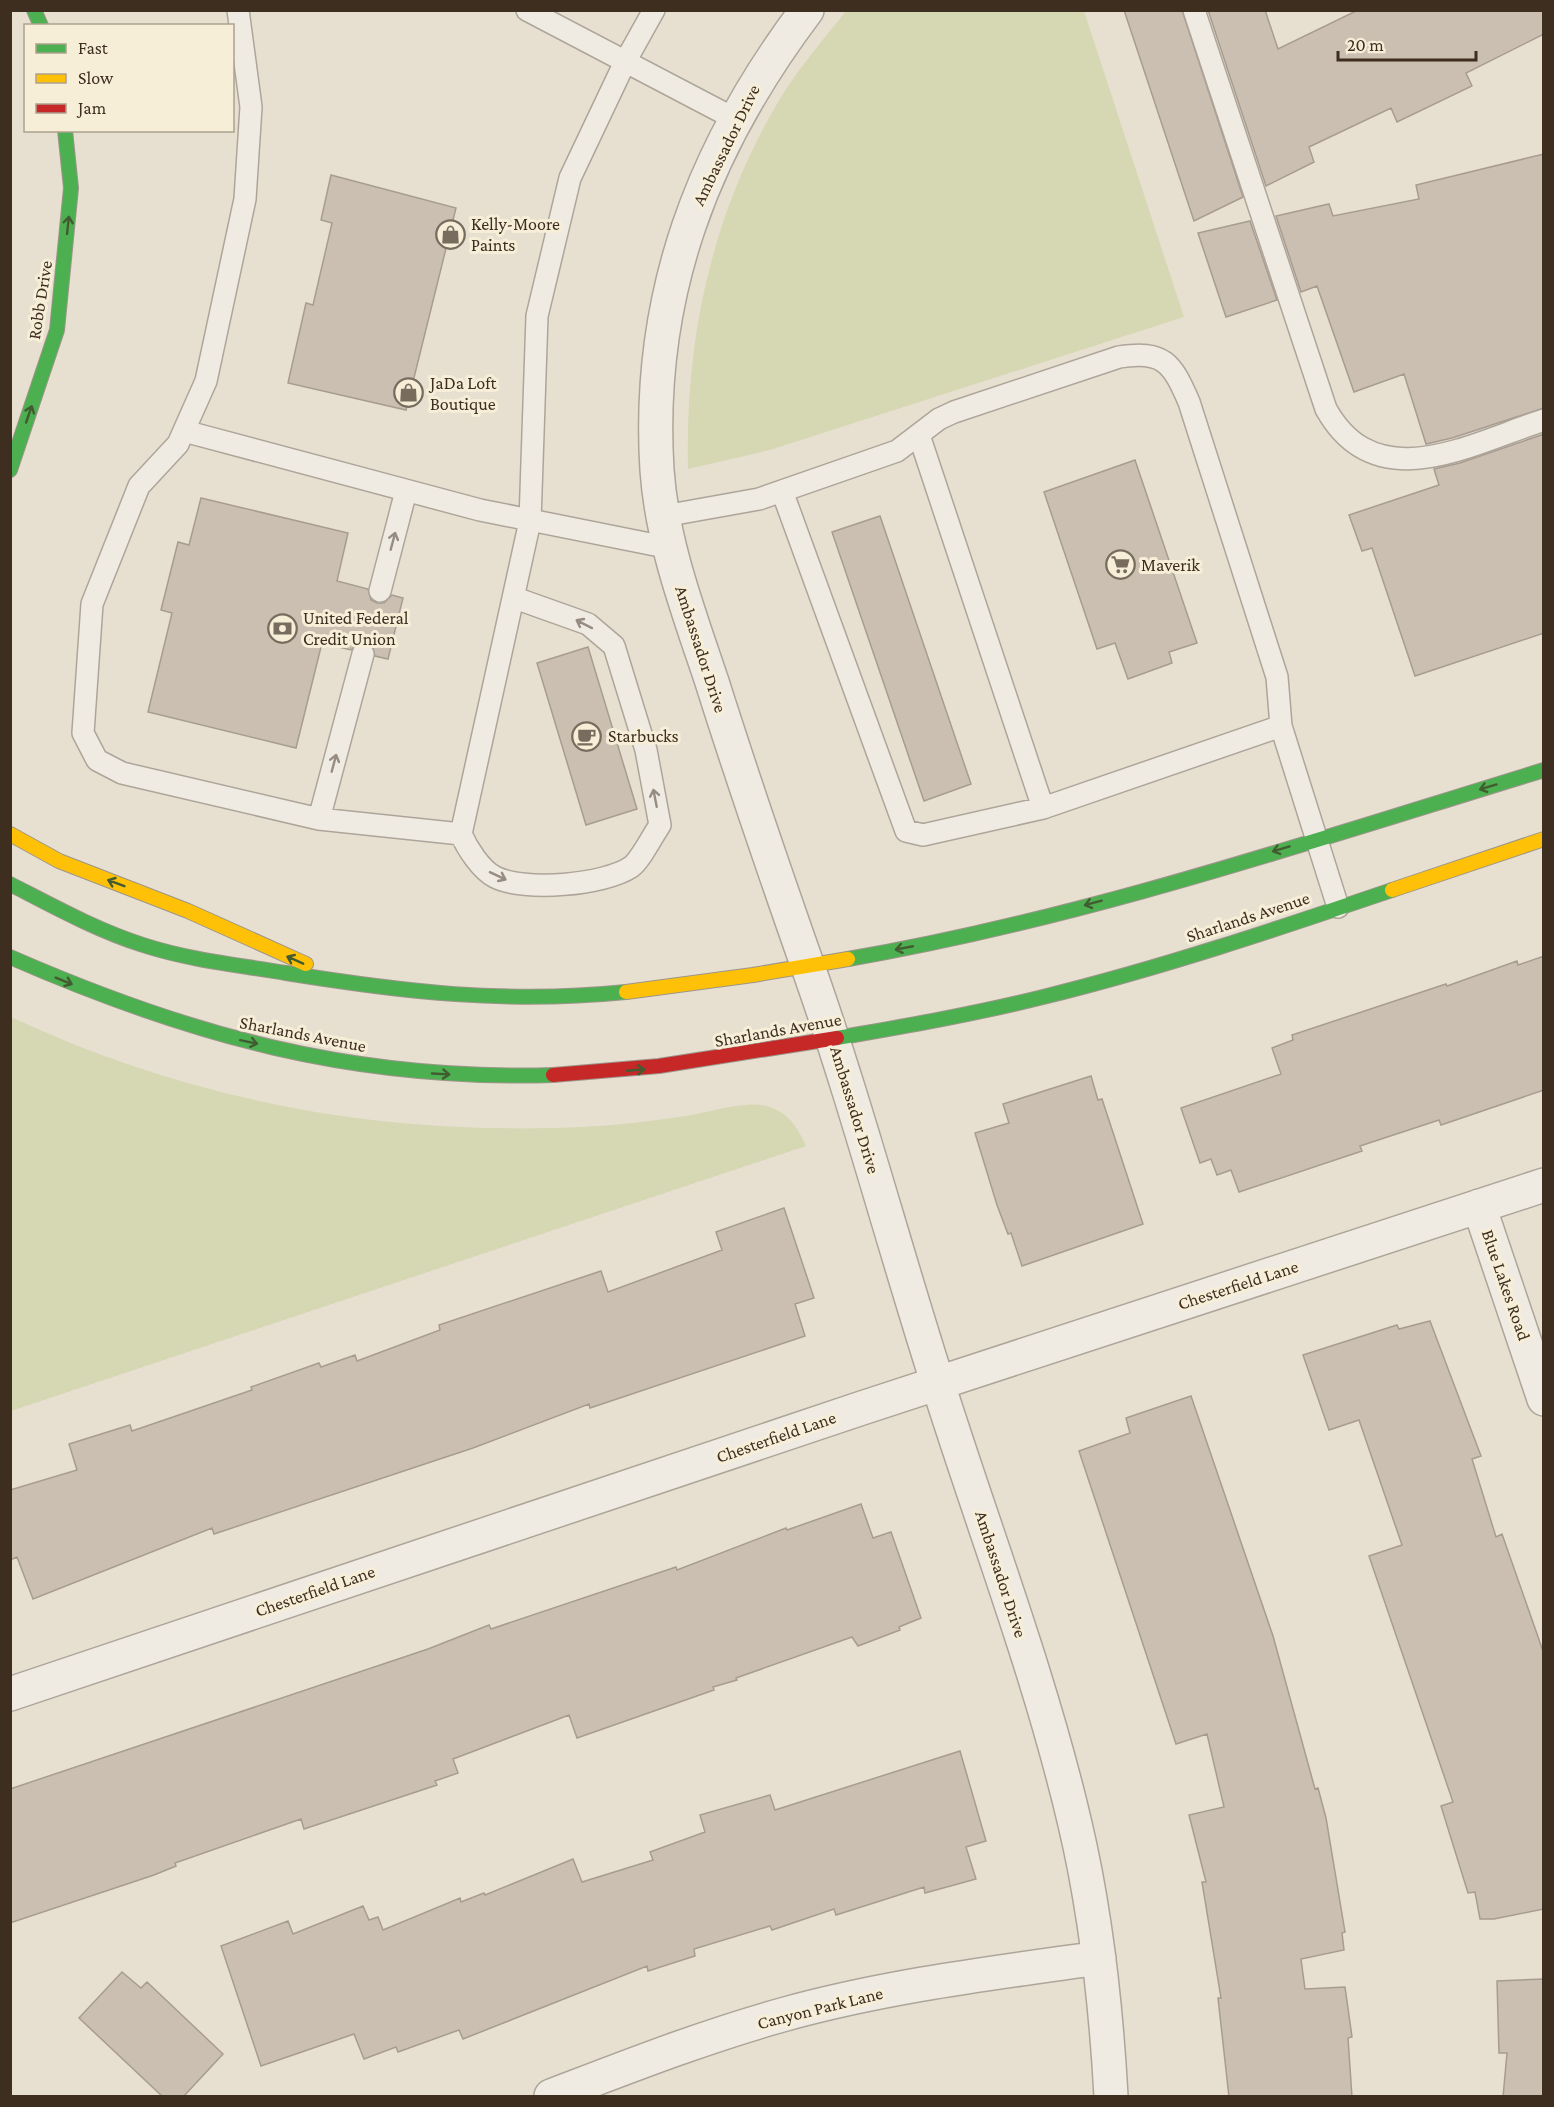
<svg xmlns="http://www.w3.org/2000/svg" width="1554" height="2107" viewBox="0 0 1554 2107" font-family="'Crimson Pro',serif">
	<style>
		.green { fill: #d6d7b3 }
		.building { fill: #cbbfb2; stroke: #a89c90; stroke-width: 1.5 }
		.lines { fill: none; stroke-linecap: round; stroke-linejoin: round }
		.lane-casing { stroke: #ada599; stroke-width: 24 }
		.street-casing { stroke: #ada599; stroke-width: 36 }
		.fast-casing { stroke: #9c958a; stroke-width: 16 }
		.slow-casing { stroke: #9c958a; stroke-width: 16 }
		.jam-casing { stroke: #9c958a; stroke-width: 16 }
		.lane { stroke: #efebe3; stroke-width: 21 }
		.street { stroke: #efebe3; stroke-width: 33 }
		.fast { stroke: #4caf50; stroke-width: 14 }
		.slow { stroke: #ffc107; stroke-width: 14 }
		.jam { stroke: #c62828; stroke-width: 14 }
		.oneway { stroke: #425b31 }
		.oneway2 { stroke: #968c82 }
		.labels { text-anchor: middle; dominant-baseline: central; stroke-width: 6; stroke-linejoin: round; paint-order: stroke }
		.street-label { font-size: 18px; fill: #3d2e20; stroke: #f7eed8 }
		.poi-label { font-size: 18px; fill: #3d2e20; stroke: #f7eed8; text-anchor: start }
	</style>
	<rect width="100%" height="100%" fill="#e7e0d1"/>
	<path class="green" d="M 846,11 L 1084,11 L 1184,317 L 770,450 L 688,469 C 685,339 711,216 778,102 C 797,70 823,40 846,11 Z
		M 11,1017 C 193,1102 382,1136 583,1127 C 618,1125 652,1121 686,1116 C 712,1112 750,1097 775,1109 C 792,1117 799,1131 806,1146 L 11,1411 Z"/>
	<path class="building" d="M 1124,10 L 1182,10 L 1243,197 L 1194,221 Z
		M 1208,10 L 1265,10 L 1278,49 L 1358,10 L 1544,10 L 1544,34 L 1466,73 L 1472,86 L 1397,122 L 1391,108 L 1309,147 L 1314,162 L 1266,186 Z
		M 1544,154 L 1544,408 L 1452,438 L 1426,444 L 1404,374 L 1354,392 L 1317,286 L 1301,292 L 1276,216 L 1329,204 L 1333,216 L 1419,199 L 1416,185 Z
		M 331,175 L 456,208 L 406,410 L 288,383 L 306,303 L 313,305 L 332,223 L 321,220 Z
		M 1250,221 L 1277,300 L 1226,317 L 1198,233 Z
		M 1544,434 L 1544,633 L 1415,676 L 1372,548 L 1362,551 L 1349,515 L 1439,485 L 1434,469 L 1460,463 Z
		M 1135,460 L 1197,643 L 1169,652 L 1172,663 L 1128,679 L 1115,643 L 1097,649 L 1044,492 Z
		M 201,498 L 348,533 L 337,581 L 368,589 L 371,600 L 377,603 L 384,603 L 392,595 L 403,598 L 388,659 L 375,656 L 372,645 L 366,642 L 359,642 L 351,650 L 322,643 L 296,748 L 148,712 L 172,613 L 161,610 L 178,542 L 189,545 Z
		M 880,516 L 971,784 L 924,801 L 832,532 Z
		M 588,647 L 637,809 L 586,825 L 537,663 Z
		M 1544,956 L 1544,1090 L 1441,1125 L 1439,1120 L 1360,1146 L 1362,1151 L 1239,1192 L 1231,1170 L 1217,1175 L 1211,1159 L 1200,1163 L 1181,1108 L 1281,1074 L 1272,1048 L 1293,1040 L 1292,1035 L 1446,984 L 1447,986 L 1517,961 L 1518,965 Z
		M 1091,1076 L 1098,1100 L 1102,1099 L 1143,1224 L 1022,1266 L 1011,1233 L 1008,1234 L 997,1205 L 975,1133 L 1009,1123 L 1003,1104 Z
		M 784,1208 L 814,1298 L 795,1304 L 805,1336 L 590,1408 L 589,1404 L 473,1448 L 214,1534 L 212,1528 L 33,1599 L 17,1557 L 10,1560 L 10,1490 L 77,1470 L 69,1444 L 130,1425 L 132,1431 L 252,1390 L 251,1387 L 319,1363 L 321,1367 L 355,1355 L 357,1361 L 440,1330 L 439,1325 L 601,1271 L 608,1292 L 722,1250 L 716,1232 Z
		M 1430,1321 L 1481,1456 L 1472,1459 L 1496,1537 L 1502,1534 L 1544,1654 L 1544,1909 L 1494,1919 L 1480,1919 L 1475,1892 L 1468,1893 L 1441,1806 L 1453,1802 L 1369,1556 L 1402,1545 L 1359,1420 L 1329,1430 L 1303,1355 L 1397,1325 L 1399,1329 Z
		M 1191,1396 L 1273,1636 L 1315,1789 L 1318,1788 L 1326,1818 L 1345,1932 L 1342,1933 L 1344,1950 L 1301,1959 L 1305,1989 L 1345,1987 L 1352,2037 L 1348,2038 L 1352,2097 L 1229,2097 L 1218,1998 L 1221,1998 L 1202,1882 L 1206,1882 L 1189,1815 L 1224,1807 L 1207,1734 L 1176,1744 L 1079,1451 L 1130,1433 L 1126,1418 Z
		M 861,1504 L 873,1538 L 891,1532 L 921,1618 L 899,1627 L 900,1630 L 858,1646 L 852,1637 L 736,1678 L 737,1680 L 713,1687 L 714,1690 L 577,1738 L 569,1715 L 453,1759 L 458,1773 L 435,1781 L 437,1785 L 304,1829 L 301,1819 L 175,1863 L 176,1866 L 154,1875 L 10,1923 L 10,1789 L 428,1649 L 489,1625 L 491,1629 L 676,1567 L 677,1570 L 786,1528 L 787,1530 Z
		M 960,1751 L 986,1841 L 966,1847 L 976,1879 L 925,1893 L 924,1887 L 836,1915 L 834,1909 L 772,1930 L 770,1926 L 694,1949 L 695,1956 L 648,1971 L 647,1966 L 463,2039 L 459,2030 L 398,2052 L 396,2047 L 364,2059 L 354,2034 L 261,2066 L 221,1946 L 288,1921 L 293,1934 L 363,1906 L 369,1920 L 378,1917 L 383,1930 L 460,1898 L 461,1902 L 484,1893 L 485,1895 L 573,1859 L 582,1882 L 653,1860 L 650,1852 L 705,1832 L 700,1815 L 770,1795 L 775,1810 Z
		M 122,1972 L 141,1988 L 147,1982 L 223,2054 L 183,2097 L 163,2097 L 79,2018 Z
		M 1544,1979 L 1544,2097 L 1503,2097 L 1507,2053 L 1499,2053 L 1497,1981 Z"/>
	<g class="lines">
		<defs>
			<path id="lane" d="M 238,10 L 251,107 L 245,199 L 206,381 L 178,444 L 139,486 L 92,604 L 83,733 L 97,760 L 122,773 L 319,819 L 461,834
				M 527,10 L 735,119
				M 1194,10 L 1326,409 C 1376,499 1470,444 1544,420
				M 184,431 L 480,510 L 670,548
				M 919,435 L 1043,808
				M 782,491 L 906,831 L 923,835 L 1043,808 L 1281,726
				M 664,516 L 759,499 L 897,451 L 939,419 L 954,412 L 1119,357 C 1164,350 1172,363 1189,402 L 1277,677 L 1281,726 L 1338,907
				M 380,591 L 406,491
				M 515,598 L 588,624 L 614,646 L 646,750 L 660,825 C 653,835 640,861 631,867 C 604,885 524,892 495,877 C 481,870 467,848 461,834 L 530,521 L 537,316 L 570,178 L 625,62 L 654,10
				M 319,819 L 363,654"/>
			<path id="street" d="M 807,10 C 703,148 646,295 657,470 C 662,543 689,613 712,682 C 742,777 774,870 807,964 C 856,1102 893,1244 938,1384 C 984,1530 1040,1674 1075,1824 C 1096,1913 1106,2005 1111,2096
				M 1479,1206 L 1544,1399
				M 10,1694 L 859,1409 L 1544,1185
				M 551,2096 C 627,2067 703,2037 782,2015 C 886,1986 993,1973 1099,1958"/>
			<path id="fast" d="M 34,10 L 41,26
				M 10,470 L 57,330 L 71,188 L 65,130
				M 10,884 C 53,906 96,930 143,945 C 189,960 238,965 286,973 C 404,992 506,1004 626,992
				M 10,957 C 191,1036 354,1081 553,1075
				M 848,959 C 1085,918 1315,840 1544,770
				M 837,1038 C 906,1026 975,1014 1043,997 C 1161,968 1277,929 1392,890"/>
			<path id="slow" d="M 10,834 L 59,861 L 188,911 L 306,964
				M 1392,890 L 1544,839
				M 626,992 L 753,975 L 848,959"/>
			<path id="jam" d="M 553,1075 L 659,1066 L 837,1038"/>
		</defs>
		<use href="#lane" class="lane-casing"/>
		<use href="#street" class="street-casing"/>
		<use href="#fast" class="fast-casing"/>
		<use href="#slow" class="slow-casing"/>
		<use href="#jam" class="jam-casing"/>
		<use href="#lane" class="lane"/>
		<use href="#street" class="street"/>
		<use href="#fast" class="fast"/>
		<use href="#slow" class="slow"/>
		<use href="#jam" class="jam"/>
	</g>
	<defs><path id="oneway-shaft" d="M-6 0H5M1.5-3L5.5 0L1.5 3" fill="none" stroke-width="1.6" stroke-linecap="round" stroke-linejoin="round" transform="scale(1.5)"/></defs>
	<g class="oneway">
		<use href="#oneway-shaft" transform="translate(68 225) rotate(-84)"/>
		<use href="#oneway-shaft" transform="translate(29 414) rotate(-71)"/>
		<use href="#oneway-shaft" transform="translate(1488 787) rotate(163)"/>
		<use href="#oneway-shaft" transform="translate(1281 849) rotate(163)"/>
		<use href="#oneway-shaft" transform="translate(116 883) rotate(-159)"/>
		<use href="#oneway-shaft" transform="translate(1093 903) rotate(165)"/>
		<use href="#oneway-shaft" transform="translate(904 948) rotate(169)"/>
		<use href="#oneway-shaft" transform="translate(295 960) rotate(-156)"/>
		<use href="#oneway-shaft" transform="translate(64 981) rotate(22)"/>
		<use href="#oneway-shaft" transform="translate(249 1042) rotate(12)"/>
		<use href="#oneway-shaft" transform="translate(636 1070) rotate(-5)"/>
		<use href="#oneway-shaft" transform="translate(441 1074) rotate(3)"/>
	</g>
	<g class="oneway2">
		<use href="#oneway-shaft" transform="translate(393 541) rotate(-75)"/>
		<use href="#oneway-shaft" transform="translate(584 624) rotate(-153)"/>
		<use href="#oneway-shaft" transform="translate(334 763) rotate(-75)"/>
		<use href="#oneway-shaft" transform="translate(655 798) rotate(-101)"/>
		<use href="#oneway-shaft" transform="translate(498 876) rotate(25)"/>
	</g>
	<defs>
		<symbol id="shop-ring" viewBox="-11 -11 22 22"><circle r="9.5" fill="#f7eed8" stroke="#786c5e" stroke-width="1.5"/><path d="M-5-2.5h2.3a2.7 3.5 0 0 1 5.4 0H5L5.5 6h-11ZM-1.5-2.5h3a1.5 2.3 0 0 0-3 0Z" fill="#786c5e"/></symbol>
		<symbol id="supermarket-ring" viewBox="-11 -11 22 22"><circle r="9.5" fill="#f7eed8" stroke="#786c5e" stroke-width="1.5"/><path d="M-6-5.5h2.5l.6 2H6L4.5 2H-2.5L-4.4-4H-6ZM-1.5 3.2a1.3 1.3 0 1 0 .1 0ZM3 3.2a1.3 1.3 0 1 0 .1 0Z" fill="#786c5e"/></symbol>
		<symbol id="bank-ring" viewBox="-11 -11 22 22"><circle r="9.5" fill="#f7eed8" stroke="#786c5e" stroke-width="1.5"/><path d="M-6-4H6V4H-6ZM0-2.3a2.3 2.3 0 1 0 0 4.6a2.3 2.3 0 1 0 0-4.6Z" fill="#786c5e"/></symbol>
		<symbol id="cafe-ring" viewBox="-11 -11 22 22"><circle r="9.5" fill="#f7eed8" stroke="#786c5e" stroke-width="1.5"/><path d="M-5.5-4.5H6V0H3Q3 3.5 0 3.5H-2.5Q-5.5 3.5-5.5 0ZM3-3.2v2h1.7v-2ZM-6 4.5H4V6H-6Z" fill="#786c5e"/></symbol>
	</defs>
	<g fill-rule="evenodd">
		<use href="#shop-ring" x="434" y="218" width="33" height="33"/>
		<use href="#shop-ring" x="392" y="376" width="33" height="33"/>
		<use href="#supermarket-ring" x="1104" y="548" width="33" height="33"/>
		<use href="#bank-ring" x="266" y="612" width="33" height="33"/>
		<use href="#cafe-ring" x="570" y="720" width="33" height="33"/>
	</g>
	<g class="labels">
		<g class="street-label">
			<text transform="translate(726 145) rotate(-64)">Ambassador Drive</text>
			<text transform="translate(40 300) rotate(-81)">Robb Drive</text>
			<text transform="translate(701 649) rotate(72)">Ambassador Drive</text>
			<text transform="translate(1248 917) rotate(-18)">Sharlands Avenue</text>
			<text transform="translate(778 1030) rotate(-10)">Sharlands Avenue</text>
			<text transform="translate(303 1034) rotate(11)">Sharlands Avenue</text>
			<text transform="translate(855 1110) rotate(73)">Ambassador Drive</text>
			<text transform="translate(1238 1285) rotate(-18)">Chesterfield Lane</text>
			<text transform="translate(1506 1285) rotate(71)">Blue Lakes Road</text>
			<text transform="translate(776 1437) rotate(-19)">Chesterfield Lane</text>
			<text transform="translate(1001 1574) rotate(72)">Ambassador Drive</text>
			<text transform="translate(315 1591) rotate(-19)">Chesterfield Lane</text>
			<text transform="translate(820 2008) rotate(-14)">Canyon Park Lane</text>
		</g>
		<g class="poi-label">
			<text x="471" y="224">Kelly-Moore<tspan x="471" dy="21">Paints</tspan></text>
			<text x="430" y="383">JaDa Loft<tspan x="430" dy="21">Boutique</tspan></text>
			<text x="1141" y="565">Maverik</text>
			<text x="303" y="618">United Federal<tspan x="303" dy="21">Credit Union</tspan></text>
			<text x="608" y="736">Starbucks</text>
		</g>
	</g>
	<rect width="1554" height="2107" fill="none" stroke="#3d2e20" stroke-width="24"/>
	<rect x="24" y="24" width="210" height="108" fill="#f7eed8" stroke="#ada18e" stroke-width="1.5"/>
	<rect x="36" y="44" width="30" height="9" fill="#4caf50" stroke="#ada18e" stroke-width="1.5"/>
	<text x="78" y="54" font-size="18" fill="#3d2e20">Fast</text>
	<rect x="36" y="74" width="30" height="9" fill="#ffc107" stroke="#ada18e" stroke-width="1.5"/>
	<text x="78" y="84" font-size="18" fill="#3d2e20">Slow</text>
	<rect x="36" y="104" width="30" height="9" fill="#c62828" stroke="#ada18e" stroke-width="1.5"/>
	<text x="78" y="114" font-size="18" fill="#3d2e20">Jam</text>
	<path d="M1338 51v9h138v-9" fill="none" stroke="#3d2e20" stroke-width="3"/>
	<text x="1347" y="51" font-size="18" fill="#3d2e20" stroke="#f7eed8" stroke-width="4.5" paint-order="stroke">20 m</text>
</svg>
